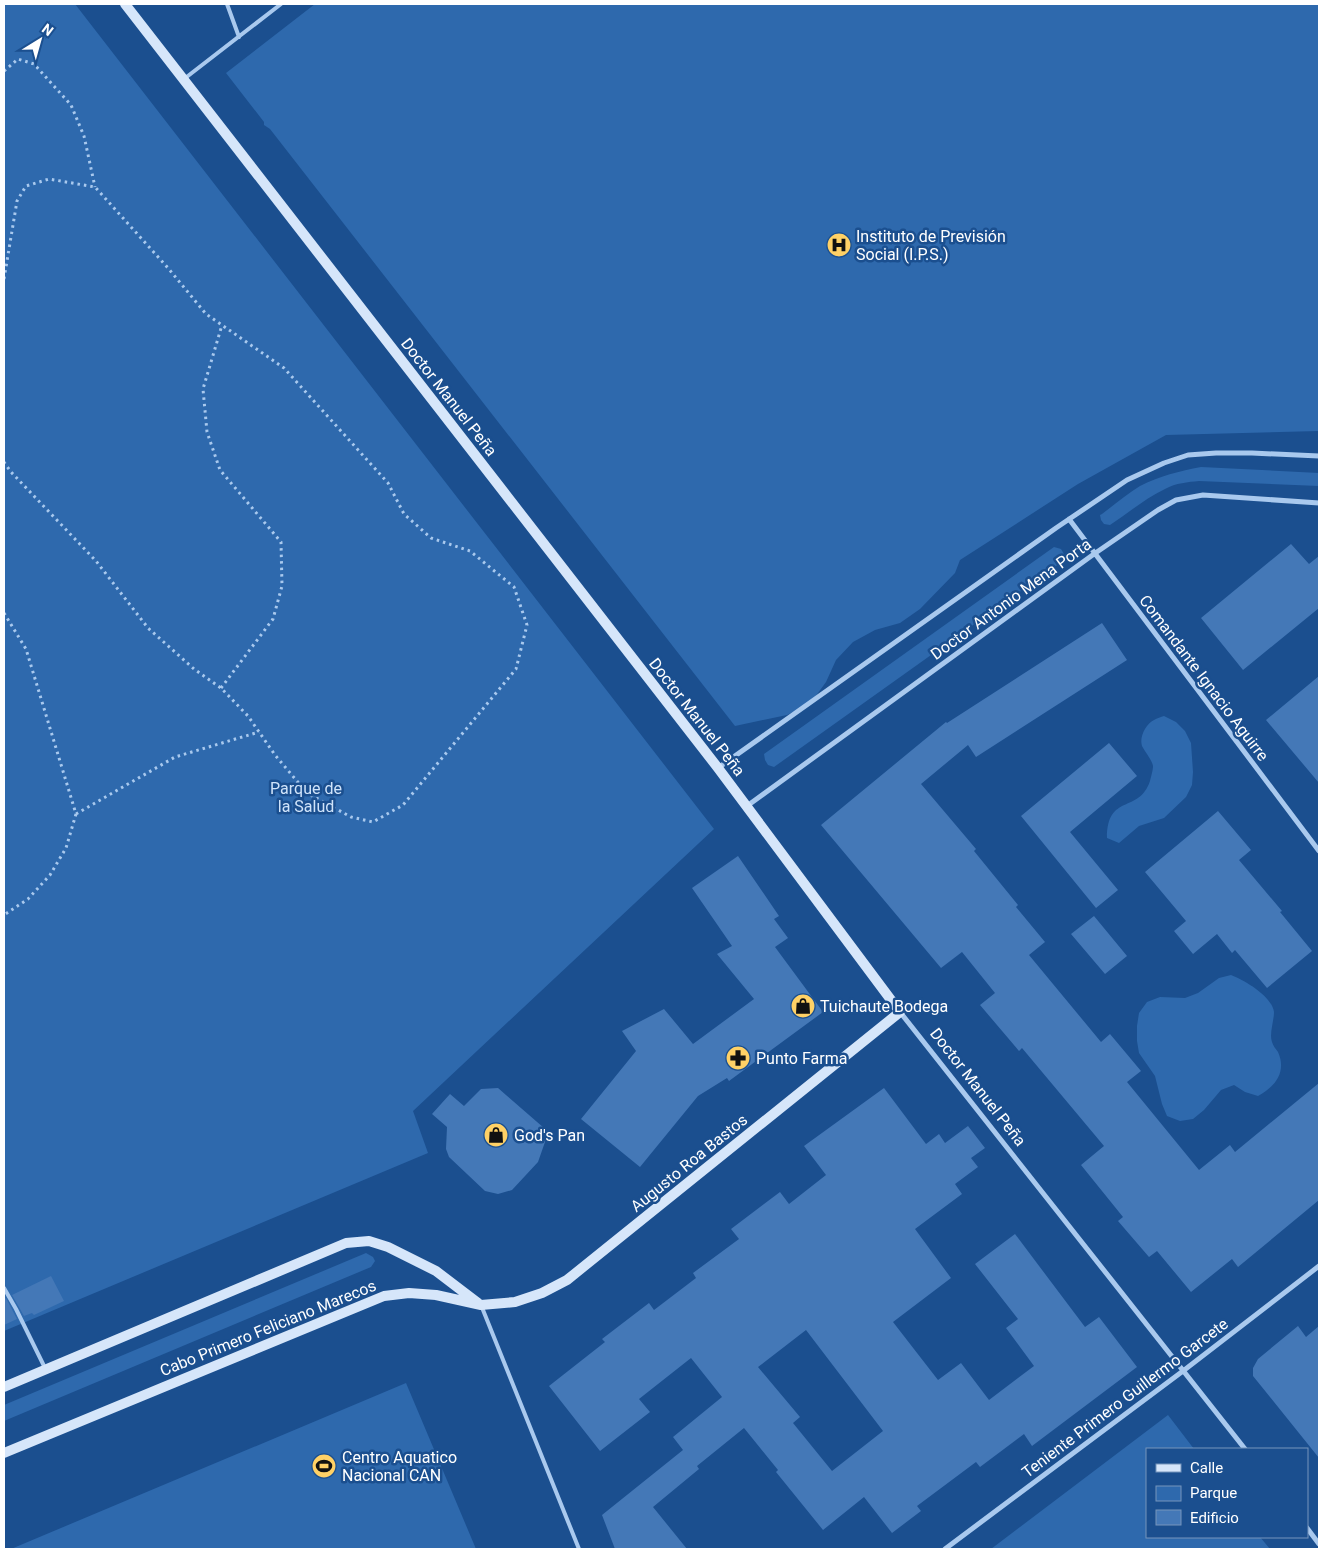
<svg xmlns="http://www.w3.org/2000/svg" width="1323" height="1553" viewBox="0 0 1323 1553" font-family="Roboto,sans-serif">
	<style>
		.green { fill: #2e69ad }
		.building { fill: #4478b7; fill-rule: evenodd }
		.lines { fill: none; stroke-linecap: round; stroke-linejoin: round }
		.path { stroke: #a9c9ee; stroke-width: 3; stroke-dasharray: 2.5 4; stroke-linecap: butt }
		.lane { stroke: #a9c9ee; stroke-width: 4 }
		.street { stroke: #a9c9ee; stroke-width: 5 }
		.secondary { stroke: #d6e6fa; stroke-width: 10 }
		.labels { text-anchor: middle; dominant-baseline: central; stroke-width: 5; stroke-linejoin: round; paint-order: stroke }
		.poi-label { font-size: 16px; fill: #fff; stroke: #1b4f8f; text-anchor: start }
		.street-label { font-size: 16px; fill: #fff; stroke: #1b4f8f }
		.park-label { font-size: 16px; fill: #cfe3fa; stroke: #1b4f8f }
	</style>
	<rect width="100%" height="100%" fill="#1b4f8f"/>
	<path class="green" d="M 4,4 L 75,4 L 714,829 L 413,1111 L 428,1153 L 4,1331 Z
		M 315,4 L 1319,4 L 1319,431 L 1166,435 L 1078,484 L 960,560 L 955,573 L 920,609 L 900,623 L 875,630 L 853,642 L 836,660 L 826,682 L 810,704 L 787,715 L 735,726 L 270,129 L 264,125 L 264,122 L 226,73 Z
		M 1201,467 L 1319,473 L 1319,486 L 1199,481 C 1188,482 1176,483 1165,489 C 1146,498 1128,513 1110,525 L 1104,524 L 1101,520 L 1100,515 L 1102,514 C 1114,505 1127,494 1140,486 C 1159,476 1180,471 1201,467 Z
		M 1054,547 L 1061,549 L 1064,554 L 1063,561 L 774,767 L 768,765 L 765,760 L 764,754 Z
		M 1164,716 L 1176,722 L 1185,731 L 1191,743 L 1193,772 L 1192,785 L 1186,797 L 1164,818 L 1139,826 L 1119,843 L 1107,838 C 1107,793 1139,814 1150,781 C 1151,777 1153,770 1153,766 C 1152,760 1145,752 1142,746 C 1139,737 1146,724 1154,720 C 1157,718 1161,717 1164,716 Z
		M 1231,975 C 1244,980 1272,996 1274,1012 C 1274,1021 1269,1034 1272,1042 C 1273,1046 1276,1049 1278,1052 C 1287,1072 1275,1087 1258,1096 L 1245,1092 L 1234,1085 L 1221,1090 L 1204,1110 L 1193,1119 L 1180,1121 L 1167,1116 L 1162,1104 L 1155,1076 L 1139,1053 L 1137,1041 L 1137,1026 L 1139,1013 L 1147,1002 L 1160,997 L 1185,998 L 1198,993 L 1219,978 Z
		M 366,1253 L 373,1257 L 375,1261 L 371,1267 L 4,1421 L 4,1405 Z
		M 406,1383 L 476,1549 L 11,1549 Z
		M 1168,1415 L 1194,1449 L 1147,1449 L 1147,1537 L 1260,1537 L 1270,1549 L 991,1549 Z"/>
	<path class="building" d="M 1291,544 L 1309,564 L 1319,556 L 1319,608 L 1243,670 L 1201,618 Z
		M 1102,623 L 1127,660 L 976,757 L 968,745 L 921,784 L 976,849 L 974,851 L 1018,905 L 1016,907 L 1045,942 L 1029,955 L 1101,1042 L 1110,1034 L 1141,1071 L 1127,1082 L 1199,1170 L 1230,1145 L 1235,1152 L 1319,1083 L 1319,1200 L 1238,1267 L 1232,1259 L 1191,1292 L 1157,1251 L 1149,1257 L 1118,1221 L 1123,1217 L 1081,1165 L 1104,1146 L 1022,1048 L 1019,1051 L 980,1005 L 995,993 L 962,952 L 941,968 L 821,825 L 946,722 L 947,723 Z
		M 1319,676 L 1319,783 L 1266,720 Z
		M 1109,743 L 1137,776 L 1070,832 L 1118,890 L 1096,908 L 1021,816 Z
		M 1218,811 L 1251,850 L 1239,860 L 1282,911 L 1280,912 L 1312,951 L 1267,988 L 1235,950 L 1232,953 L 1217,934 L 1193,954 L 1174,931 L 1186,921 L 1145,872 Z
		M 738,856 L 779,916 L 774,919 L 788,938 L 775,947 L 823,1012 L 729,1081 L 727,1078 L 698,1096 L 640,1167 L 581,1119 L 636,1051 L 622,1031 L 664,1009 L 693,1044 L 754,999 L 717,954 L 732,946 L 692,888 Z
		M 1094,916 L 1127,956 L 1105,974 L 1071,934 Z
		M 498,1088 L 544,1128 L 545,1142 L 538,1162 L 512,1190 L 498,1194 L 485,1191 L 449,1157 L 446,1149 L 447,1127 L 432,1114 L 450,1094 L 464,1106 L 481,1089 Z
		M 884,1088 L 926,1144 L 939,1134 L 945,1143 L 968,1126 L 985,1148 L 971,1158 L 978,1167 L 955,1184 L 962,1194 L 915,1229 L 951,1278 L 893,1322 L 938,1380 L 961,1363 L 989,1400 L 1034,1366 L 1006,1328 L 1018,1319 L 975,1264 L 1015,1234 L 1085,1327 L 1099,1317 L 1137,1367 L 1032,1446 L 1024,1434 L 980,1467 L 976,1462 L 917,1506 L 921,1511 L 892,1533 L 864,1497 L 823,1530 L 776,1472 L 778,1470 L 744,1428 L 697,1466 L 699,1469 L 653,1507 L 687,1549 L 615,1549 L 602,1515 L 683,1450 L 673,1437 L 722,1397 L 691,1358 L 639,1399 L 650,1412 L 600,1451 L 549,1386 L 605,1342 L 602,1339 L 649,1303 L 654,1310 L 696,1278 L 693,1273 L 739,1239 L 731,1229 L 780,1192 L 789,1204 L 826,1175 L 804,1146 ZM 806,1330 L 883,1431 L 832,1471 L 793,1423 L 800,1417 L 758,1367 Z
		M 51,1276 L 64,1301 L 34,1315 L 32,1313 L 24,1316 L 12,1295 Z
		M 6,1298 L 17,1319 L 4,1325 L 4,1299 Z
		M 1298,1326 L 1306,1337 L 1319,1326 L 1319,1458 L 1253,1376 L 1253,1368 L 1258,1359 Z"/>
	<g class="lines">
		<path class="path" d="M 4,71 L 18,59 L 34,64 L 71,105 L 84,136 L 95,187
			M 4,279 L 17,201 L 26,186 L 49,179 L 95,187 L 168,268 L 206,314 L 284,368 L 388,483 L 404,514 L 431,538 L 470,551 L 514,587 L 527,625 L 516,669 L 403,805 L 373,822 L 351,817 L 307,793 L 275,755 L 248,716 L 221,688 L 194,669 L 148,628 L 96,561 L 11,472 L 4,462
			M 4,613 L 26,649 L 76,814 L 66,848 L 50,875 L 28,899 L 4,915
			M 221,688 L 273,619 L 282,586 L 281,542 L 220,470 L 207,432 L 203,389 L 222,325
			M 76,814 L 175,757 L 259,732"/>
		<path class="lane" d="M 227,4 L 239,37
			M 184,79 L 281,4
			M 4,1288 L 16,1309 L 45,1368
			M 481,1305 L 579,1549"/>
		<path class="street" d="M 1069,519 L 1319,851
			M 718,768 L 1056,528 L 1127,480 L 1164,463 L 1188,455 L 1216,453 L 1252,453 L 1319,456
			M 747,806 L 1094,554 L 1158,510 L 1176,500 L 1203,495 L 1319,503
			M 900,1012 L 1245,1449
			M 1307,1528 L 1319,1544
			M 945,1549 L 1183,1371 L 1319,1266"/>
		<path class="secondary" d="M 4,1387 L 346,1243 L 369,1241 L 388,1247 L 436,1271 L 478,1303
			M 4,1453 L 384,1296 L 409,1293 L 436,1295 L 481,1305 L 515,1302 L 542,1293 L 567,1280 L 900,1012 L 718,768 L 125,4"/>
	</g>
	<defs>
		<symbol id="hospital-disc" viewBox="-11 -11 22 22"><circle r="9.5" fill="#ffd166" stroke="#1b4f8f"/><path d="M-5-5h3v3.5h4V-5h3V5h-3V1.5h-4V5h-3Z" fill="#111"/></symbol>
		<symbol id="shop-disc" viewBox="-11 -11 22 22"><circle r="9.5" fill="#ffd166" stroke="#1b4f8f"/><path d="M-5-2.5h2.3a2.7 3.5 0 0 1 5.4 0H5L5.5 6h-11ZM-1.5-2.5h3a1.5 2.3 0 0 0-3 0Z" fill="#111"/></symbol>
		<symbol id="pharmacy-disc" viewBox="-11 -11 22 22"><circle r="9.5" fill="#ffd166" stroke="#1b4f8f"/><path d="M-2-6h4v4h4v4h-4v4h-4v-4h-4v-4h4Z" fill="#111"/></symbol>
		<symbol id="stadium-disc" viewBox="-11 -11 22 22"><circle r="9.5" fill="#ffd166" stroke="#1b4f8f"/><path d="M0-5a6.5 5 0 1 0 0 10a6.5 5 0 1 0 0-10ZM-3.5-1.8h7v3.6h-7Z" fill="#111"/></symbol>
	</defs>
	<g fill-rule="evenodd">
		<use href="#hospital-disc" x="825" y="231" width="28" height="28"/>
		<use href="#shop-disc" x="789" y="992" width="28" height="28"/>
		<use href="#pharmacy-disc" x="724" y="1044" width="28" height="28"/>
		<use href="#shop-disc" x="482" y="1121" width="28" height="28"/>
		<use href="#stadium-disc" x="310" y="1452" width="28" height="28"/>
	</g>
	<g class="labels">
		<g class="poi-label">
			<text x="856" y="236">Instituto de Previsión<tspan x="856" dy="18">Social (I.P.S.)</tspan></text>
			<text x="820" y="1006">Tuichaute Bodega</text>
			<text x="756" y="1058">Punto Farma</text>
			<text x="514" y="1135">God's Pan</text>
			<text x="342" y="1457">Centro Aquatico<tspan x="342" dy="18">Nacional CAN</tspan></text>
		</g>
		<g class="street-label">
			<text transform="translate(449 397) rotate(52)">Doctor Manuel Peña</text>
			<text transform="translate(1011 599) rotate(-36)">Doctor Antonio Mena Porta</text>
			<text transform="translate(1204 678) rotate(53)">Comandante Ignacio Aguirre</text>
			<text transform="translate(697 717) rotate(52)">Doctor Manuel Peña</text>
			<text transform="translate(978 1087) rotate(52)">Doctor Manuel Peña</text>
			<text transform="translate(689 1163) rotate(-39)">Augusto Roa Bastos</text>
			<text transform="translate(268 1328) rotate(-22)">Cabo Primero Feliciano Marecos</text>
			<text transform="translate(1125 1398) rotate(-37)">Teniente Primero Guillermo Garcete</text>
		</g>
		<g class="park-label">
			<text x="306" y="788">Parque de<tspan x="306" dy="18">la Salud</tspan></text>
		</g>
	</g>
	<rect width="1323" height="1553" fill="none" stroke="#ffffff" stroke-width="10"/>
	<rect x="1146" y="1448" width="162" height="90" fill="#1b4f8f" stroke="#7695bc"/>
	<rect x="1156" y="1464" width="25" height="8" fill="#d6e6fa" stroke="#7695bc"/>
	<text x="1190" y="1473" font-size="15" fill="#ffffff">Calle</text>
	<rect x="1156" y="1486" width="25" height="15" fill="#2e69ad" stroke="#7695bc"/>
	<text x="1190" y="1498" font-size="15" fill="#ffffff">Parque</text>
	<rect x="1156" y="1510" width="25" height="15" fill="#4478b7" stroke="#7695bc"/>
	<text x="1190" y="1523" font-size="15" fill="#ffffff">Edificio</text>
	<g transform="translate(40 40) rotate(37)" stroke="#1b4f8f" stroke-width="4" paint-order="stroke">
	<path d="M0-4L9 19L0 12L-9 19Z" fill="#ffffff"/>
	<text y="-8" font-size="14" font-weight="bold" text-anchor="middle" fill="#ffffff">N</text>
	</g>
</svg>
